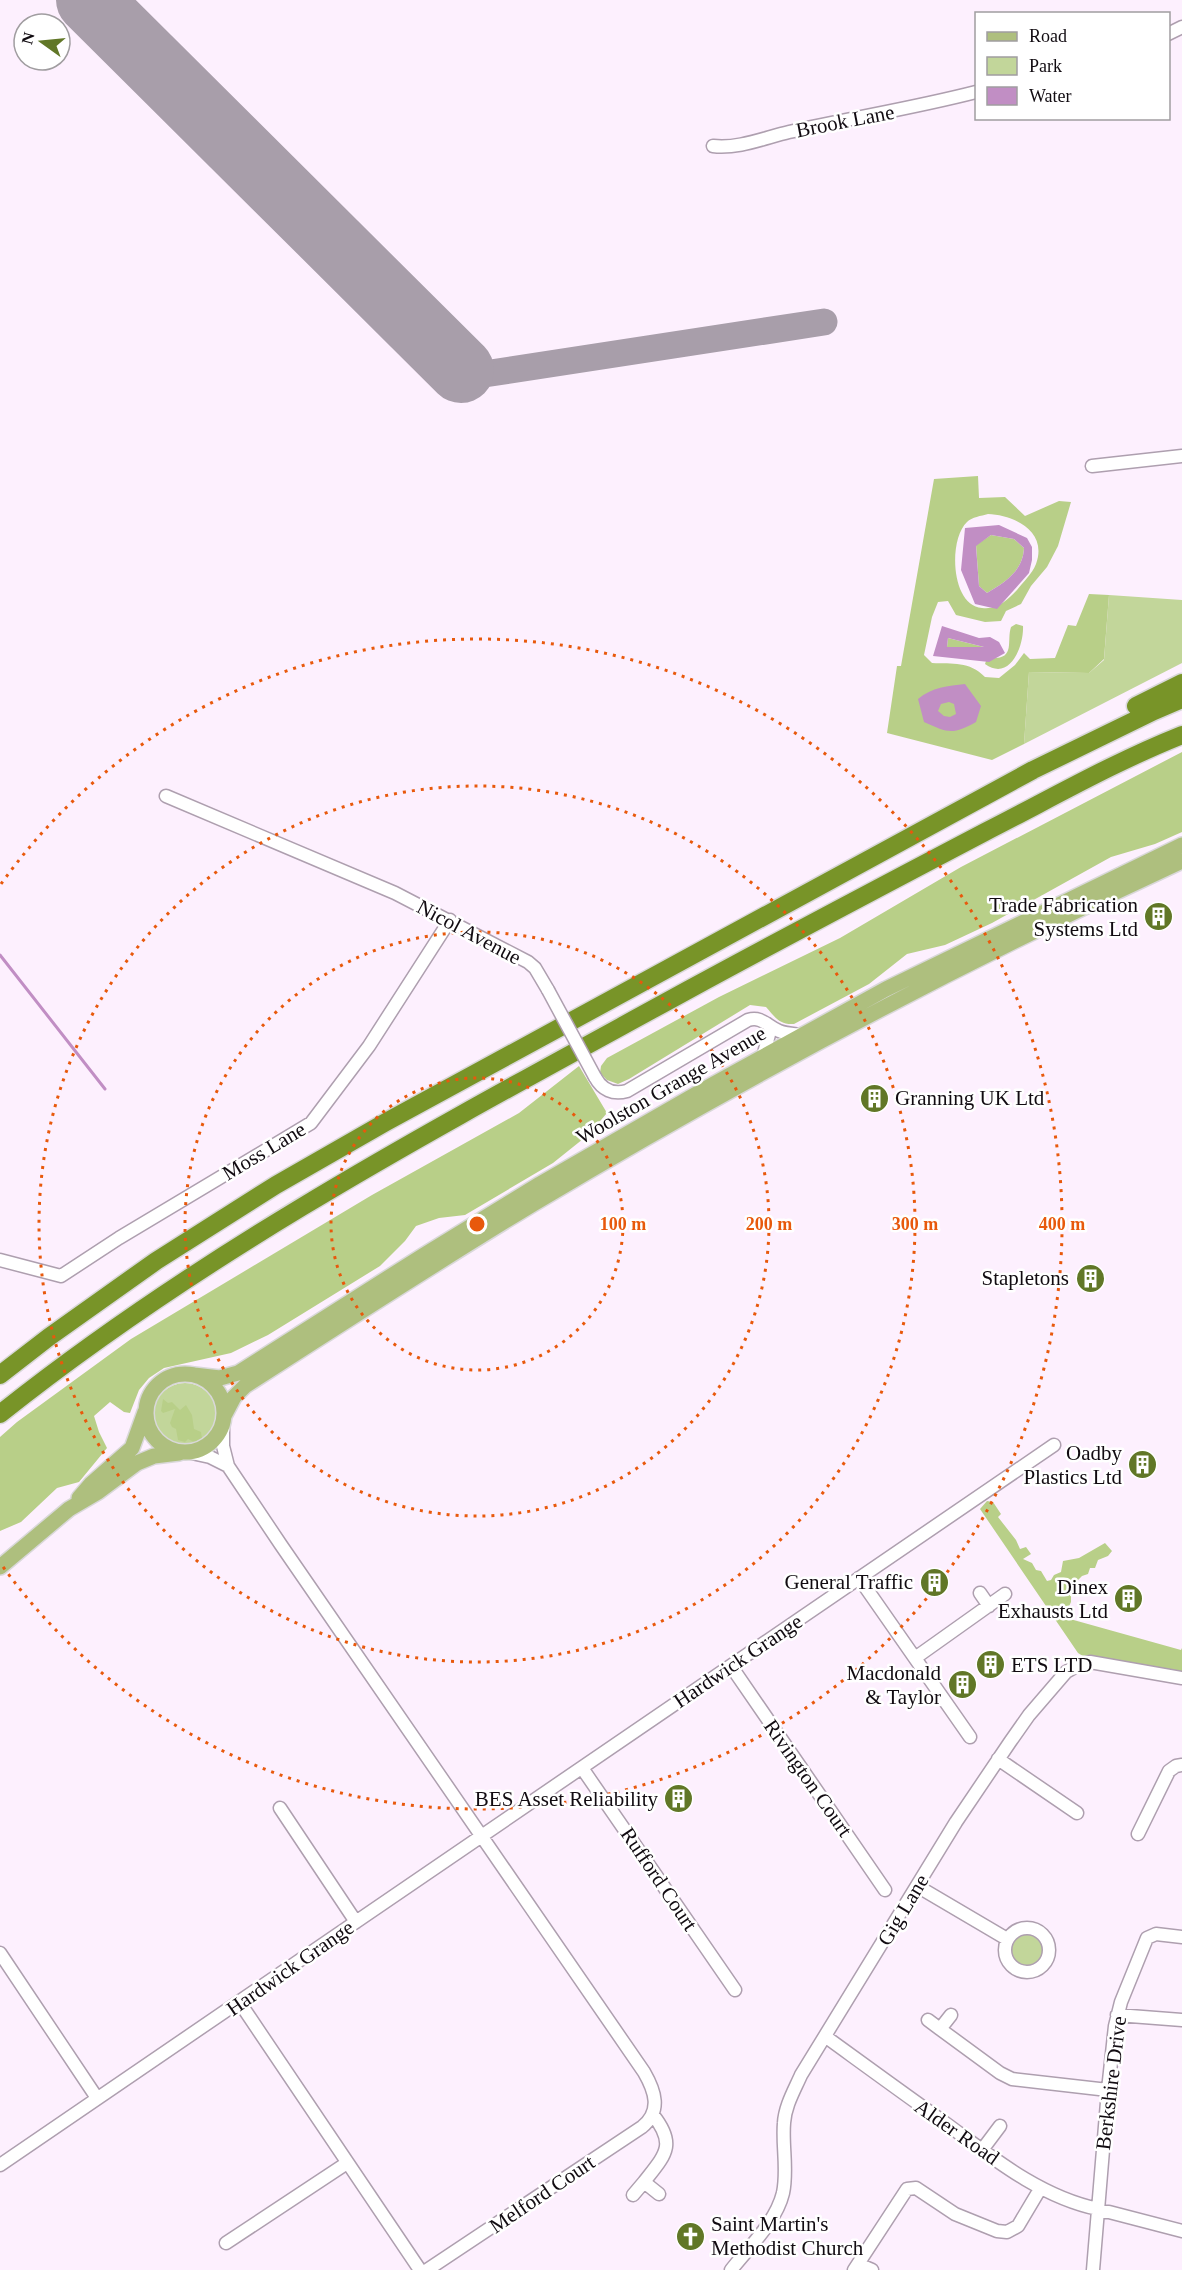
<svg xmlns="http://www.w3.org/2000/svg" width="1182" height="2270" viewBox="0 0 1182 2270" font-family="'Times New Roman',serif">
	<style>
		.green { fill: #c2d69a }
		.forest { fill: #b8cf88; fill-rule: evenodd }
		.water { fill: #c18ec4; fill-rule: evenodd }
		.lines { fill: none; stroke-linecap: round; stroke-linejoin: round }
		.stream { stroke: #c18ec4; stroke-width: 3 }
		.taxiway { stroke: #a89eaa; stroke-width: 27 }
		.runway { stroke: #a89eaa; stroke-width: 66 }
		.minor-casing { stroke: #ae9faf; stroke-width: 15 }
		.major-casing { stroke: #d9d8d9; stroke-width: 18 }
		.highway-casing { stroke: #d9d8d9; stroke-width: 21 }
		.minor { stroke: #fff; stroke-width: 12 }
		.major { stroke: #aebf7e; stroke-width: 15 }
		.highway { stroke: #789428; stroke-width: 18 }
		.minor-bridge-casing { stroke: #ae9faf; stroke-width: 15; stroke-linecap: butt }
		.minor-bridge { stroke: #fff; stroke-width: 12 }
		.ring { fill: none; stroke: #e8590c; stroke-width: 3; stroke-dasharray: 3 6 }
		.labels { text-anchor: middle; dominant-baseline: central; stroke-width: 5; stroke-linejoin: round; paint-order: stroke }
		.street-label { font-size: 21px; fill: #110b11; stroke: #fff }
		.poi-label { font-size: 21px; fill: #110b11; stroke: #fff; text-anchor: end }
		.centre { fill: #e8590c; stroke: #fff; stroke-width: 3 }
		.ring-label { font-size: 18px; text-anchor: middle; font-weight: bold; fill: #e8590c; stroke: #fff; stroke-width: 5; stroke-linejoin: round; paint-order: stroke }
	</style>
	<rect width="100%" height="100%" fill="#fdf0fe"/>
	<path class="green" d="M 1109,595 L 1182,600 L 1182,663 L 1024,744 L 1029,672 L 1089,673 L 1104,660 Z
		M153 1415a32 32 0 1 1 64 0a32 32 0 1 1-64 0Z
		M1008 1950a18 18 0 1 1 36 0a18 18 0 1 1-36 0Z"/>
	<path class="forest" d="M 978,476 L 979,498 L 1005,497 L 1025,516 L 1059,501 L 1071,502 L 1058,546 L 1047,567 L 1031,586 L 1021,604 L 1006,611 L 1001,621 L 985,622 L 956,615 L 948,601 L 938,602 L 932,617 L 924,655 L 932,663 C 953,664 969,661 985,677 L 999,678 L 1015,665 L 1024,653 L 1030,659 L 1055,658 L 1068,625 L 1076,626 L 1089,594 L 1109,595 L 1104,659 L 1089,673 L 1029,672 L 1024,744 L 992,760 L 887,733 L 897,666 L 901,666 L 934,479 ZM 988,514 C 1014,515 1048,531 1036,564 C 1032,574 1023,582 1017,590 C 1007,600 998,610 982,608 C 951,606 948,540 967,522 C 972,517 981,516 988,514 Z
		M 991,535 L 1014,539 L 1024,548 C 1023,571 1005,582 987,593 L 979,586 L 976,545 Z
		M 1016,624 L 1023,626 C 1024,646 1010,682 985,664 L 987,658 C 1017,661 1006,642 1011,627 Z
		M 948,638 L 988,648 L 947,647 Z
		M 1182,752 L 1182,832 L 1155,844 L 1111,857 L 992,923 L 945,945 L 907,954 L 869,984 L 794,1024 C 779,1025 775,1017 766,1007 L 750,1005 L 629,1079 L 618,1084 L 607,1080 L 600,1073 L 601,1066 L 607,1058 L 719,997 L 840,938 L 961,867 Z
		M 579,1066 L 607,1113 L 588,1135 L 553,1163 L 465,1215 L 439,1218 L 416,1226 L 405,1241 L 380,1266 L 268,1335 L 231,1353 L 164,1368 L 149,1378 L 139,1390 L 130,1413 L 124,1412 L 110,1402 L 94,1416 L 99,1432 L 107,1448 L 79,1482 L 57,1488 L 21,1522 L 0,1531 L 0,1437 L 17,1422 L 131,1339 L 372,1195 L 519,1113 Z
		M 163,1399 L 168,1403 L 172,1402 L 180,1410 L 186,1405 L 192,1415 L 194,1429 L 201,1432 L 202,1439 L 194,1442 L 188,1439 L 185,1442 L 178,1440 L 176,1429 L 172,1427 L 170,1423 L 175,1409 L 163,1413 L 161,1411 Z
		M 987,1501 L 993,1502 L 1001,1514 L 998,1517 L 1016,1540 L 1020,1549 L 1026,1547 L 1031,1554 L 1023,1559 L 1032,1563 L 1036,1570 L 1041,1571 L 1047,1581 L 1051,1580 L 1054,1575 L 1061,1572 L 1063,1561 L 1079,1558 L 1105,1543 L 1112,1551 L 1108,1556 L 1098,1560 L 1095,1568 L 1090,1568 L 1088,1574 L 1082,1576 L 1073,1585 L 1071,1590 L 1071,1602 L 1066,1613 L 1070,1619 L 1181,1650 L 1182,1648 L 1182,1677 L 1086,1658 L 1078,1653 L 980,1509 Z"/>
	<path class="water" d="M 999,525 L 1027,538 L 1032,547 L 1032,560 L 1029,573 L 997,609 L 975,604 L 961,570 L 965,528 ZM 991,535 L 1014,539 L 1024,548 C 1023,571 1005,582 987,593 L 979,586 L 976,546 Z
		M 942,626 L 979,638 L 990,637 L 999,642 L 1005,653 L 989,662 L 933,656 ZM 948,638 L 984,647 L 985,647 L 947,647 Z
		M 965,684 L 981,706 L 976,722 C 953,735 948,733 924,722 L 918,699 C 932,687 948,686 965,684 ZM 949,702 L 954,704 L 956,714 L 950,717 L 944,716 L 938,711 L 941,704 Z"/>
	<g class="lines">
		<path class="stream" d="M 0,955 L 105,1089"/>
		<path class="taxiway" d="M 461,370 L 471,376 L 824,322"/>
		<path class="runway" d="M 89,0 L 461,370"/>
		<defs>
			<path id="minor" d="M 1168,34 L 1182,27
				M 713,146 C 738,149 764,138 789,132 C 851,118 914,108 976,92
				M 1092,466 L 1182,456
				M 166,796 L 395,893 L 528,962 L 535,968 L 548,990
				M 763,1057 L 771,1027
				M 595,1077 C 602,1090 613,1095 627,1091 L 748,1020 C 762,1016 767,1026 779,1031 C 786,1034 795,1034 803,1035
				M 0,1260 L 61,1276 L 119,1238 L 311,1123 L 369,1046 L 450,920
				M 223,1423 L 223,1446 L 228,1466 L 281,1545 L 644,2072 C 655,2091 662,2111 642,2127 L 427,2270
				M 187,1452 L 210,1457 L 228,1466
				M 859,1578 L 970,1737
				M 980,1593 L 989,1606
				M 915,1658 L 1005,1594
				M 731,1666 L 885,1890
				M 998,1759 L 1077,1813
				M 582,1768 L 735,1990
				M 280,1808 L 356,1922
				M 1138,1834 L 1169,1771 L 1176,1766 L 1182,1765
				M 917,1886 L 1007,1939
				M1005 1950a22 22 0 1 1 44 0a22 22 0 1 1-44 0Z
				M 0,1953 L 97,2098
				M 240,2003 L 420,2270
				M 1117,2015 L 1182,2020
				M 928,2020 L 940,2029 L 951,2015
				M 940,2029 L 1000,2073 L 1012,2079 L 1108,2090
				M 826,2037 C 866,2066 907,2096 948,2125 C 994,2159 1041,2197 1098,2209
				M 982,2150 L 1000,2126
				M 0,2165 L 1054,1445
				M 644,2182 C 665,2155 677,2145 653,2115
				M 633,2195 L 644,2182 L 659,2194
				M 1098,2212 L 1109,2212 L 1182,2231
				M 226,2243 L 347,2163
				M 858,2264 L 872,2270
				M 731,2270 C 749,2247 776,2222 783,2193 C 788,2170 782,2146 784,2123 C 785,2106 794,2091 801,2075 L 956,1822 L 1010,1742 L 1029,1715 L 1066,1672 L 1080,1664 L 1090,1662 L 1182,1678
				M 854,2270 L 907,2189 L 916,2188 L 955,2214 L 997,2231 L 1007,2232 L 1018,2226 L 1040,2189
				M 1093,2270 L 1108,2090 L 1115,2026 L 1121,2002 L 1147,1938 L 1156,1934 L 1182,1937"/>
			<path id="major" d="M146 1413a39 39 0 1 1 78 0a39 39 0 1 1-78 0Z
				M 194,1375 L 220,1378 L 238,1373 L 424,1255 L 540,1184 L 712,1085 L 886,989 L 1182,845
				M 224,1416 L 234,1397 L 245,1386 C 341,1324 436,1263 533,1204 C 743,1079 960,963 1182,861
				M 79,1498 L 91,1484 L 132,1448 L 145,1412
				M 0,1567 L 69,1509 L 98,1492 L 137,1463 L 154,1456 L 179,1453"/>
			<path id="highway" d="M 1136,706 L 1182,683
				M 0,1375 L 49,1337 L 156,1261 L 276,1185 L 386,1122 L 1033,770 L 1154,711 L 1182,699
				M 0,1414 C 212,1245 451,1120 688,990 C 787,936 886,884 985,832 C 1050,799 1114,762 1182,735"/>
		</defs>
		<use href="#minor" class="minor-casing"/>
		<use href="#major" class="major-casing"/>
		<use href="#highway" class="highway-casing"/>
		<use href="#minor" class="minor"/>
		<use href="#major" class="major"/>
		<use href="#highway" class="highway"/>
		<defs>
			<path id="minor-bridge" d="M 548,990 L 595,1077"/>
		</defs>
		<use href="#minor-bridge" class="minor-bridge-casing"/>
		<use href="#minor-bridge" class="minor-bridge"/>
	</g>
	<g class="ring">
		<circle cx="477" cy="1224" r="146"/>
		<circle cx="477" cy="1224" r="292"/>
		<circle cx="477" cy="1224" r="438"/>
		<path d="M1 884A585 585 0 1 1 1 1564"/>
	</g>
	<defs>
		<symbol id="building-disc" viewBox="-11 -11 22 22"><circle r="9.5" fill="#617727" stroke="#fff"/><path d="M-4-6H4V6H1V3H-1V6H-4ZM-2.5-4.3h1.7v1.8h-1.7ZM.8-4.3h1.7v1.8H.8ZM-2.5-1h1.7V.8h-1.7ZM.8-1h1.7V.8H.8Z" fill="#fff"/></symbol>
		<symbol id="church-disc" viewBox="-11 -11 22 22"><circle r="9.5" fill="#617727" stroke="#fff"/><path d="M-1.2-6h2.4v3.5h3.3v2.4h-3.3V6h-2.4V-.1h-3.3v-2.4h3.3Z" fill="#fff"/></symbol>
	</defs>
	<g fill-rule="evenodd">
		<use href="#building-disc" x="1142" y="900" width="33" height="33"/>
		<use href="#building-disc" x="858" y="1082" width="33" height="33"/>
		<use href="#building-disc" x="1074" y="1262" width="33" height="33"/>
		<use href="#building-disc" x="1126" y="1448" width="33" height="33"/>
		<use href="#building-disc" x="918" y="1566" width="33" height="33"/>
		<use href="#building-disc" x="1112" y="1582" width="33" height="33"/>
		<use href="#building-disc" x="974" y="1648" width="33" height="33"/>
		<use href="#building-disc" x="946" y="1668" width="33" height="33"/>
		<use href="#building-disc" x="662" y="1782" width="33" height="33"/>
		<use href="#church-disc" x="674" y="2220" width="33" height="33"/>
	</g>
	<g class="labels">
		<g class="street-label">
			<text transform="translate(845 121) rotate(-11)">Brook Lane</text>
			<text transform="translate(469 932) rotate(28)">Nicol Avenue</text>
			<text transform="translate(671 1085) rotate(-30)">Woolston Grange Avenue</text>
			<text transform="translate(264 1151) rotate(-31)">Moss Lane</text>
			<text transform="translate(738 1661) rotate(-34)">Hardwick Grange</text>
			<text transform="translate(808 1778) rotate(55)">Rivington Court</text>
			<text transform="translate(659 1879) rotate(56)">Rufford Court</text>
			<text transform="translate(903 1910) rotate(-59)">Gig Lane</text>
			<text transform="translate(290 1968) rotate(-35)">Hardwick Grange</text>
			<text transform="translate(1111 2083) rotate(-83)">Berkshire Drive</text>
			<text transform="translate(957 2132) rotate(35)">Alder Road</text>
			<text transform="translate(542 2194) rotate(-34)">Melford Court</text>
		</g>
		<g class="poi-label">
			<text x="1138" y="905">Trade Fabrication<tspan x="1138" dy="24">Systems Ltd</tspan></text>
			<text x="895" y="1098" text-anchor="start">Granning UK Ltd</text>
			<text x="1069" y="1278">Stapletons</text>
			<text x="1122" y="1453">Oadby<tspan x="1122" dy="24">Plastics Ltd</tspan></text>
			<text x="913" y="1582">General Traffic</text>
			<text x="1108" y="1587">Dinex<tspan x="1108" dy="24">Exhausts Ltd</tspan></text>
			<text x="1011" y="1665" text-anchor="start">ETS LTD</text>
			<text x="941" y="1673">Macdonald<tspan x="941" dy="24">&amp; Taylor</tspan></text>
			<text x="658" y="1799">BES Asset Reliability</text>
			<text x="711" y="2224" text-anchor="start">Saint Martin's<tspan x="711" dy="24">Methodist Church</tspan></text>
		</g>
	</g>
	<circle cx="477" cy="1224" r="9" class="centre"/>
	<g class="ring-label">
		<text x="623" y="1230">100 m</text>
		<text x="769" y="1230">200 m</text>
		<text x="915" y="1230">300 m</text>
		<text x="1062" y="1230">400 m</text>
	</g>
	<rect x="975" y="12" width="195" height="108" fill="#ffffff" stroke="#a09da0" stroke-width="1.5"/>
	<rect x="987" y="32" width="30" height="9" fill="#aebf7e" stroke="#a09da0" stroke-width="1.5"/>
	<text x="1029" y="42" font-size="18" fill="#110b11">Road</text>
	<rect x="987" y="57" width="30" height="18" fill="#c2d69a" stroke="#a09da0" stroke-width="1.5"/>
	<text x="1029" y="72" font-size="18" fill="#110b11">Park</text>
	<rect x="987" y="87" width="30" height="18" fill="#c18ec4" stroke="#a09da0" stroke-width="1.5"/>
	<text x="1029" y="102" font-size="18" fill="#110b11">Water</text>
	<g transform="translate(42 42) rotate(285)"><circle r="28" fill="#ffffff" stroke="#a09da0" stroke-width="1.5"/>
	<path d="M0-4.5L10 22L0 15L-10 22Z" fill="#617727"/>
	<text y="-9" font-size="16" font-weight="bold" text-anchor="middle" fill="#110b11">N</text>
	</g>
</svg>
